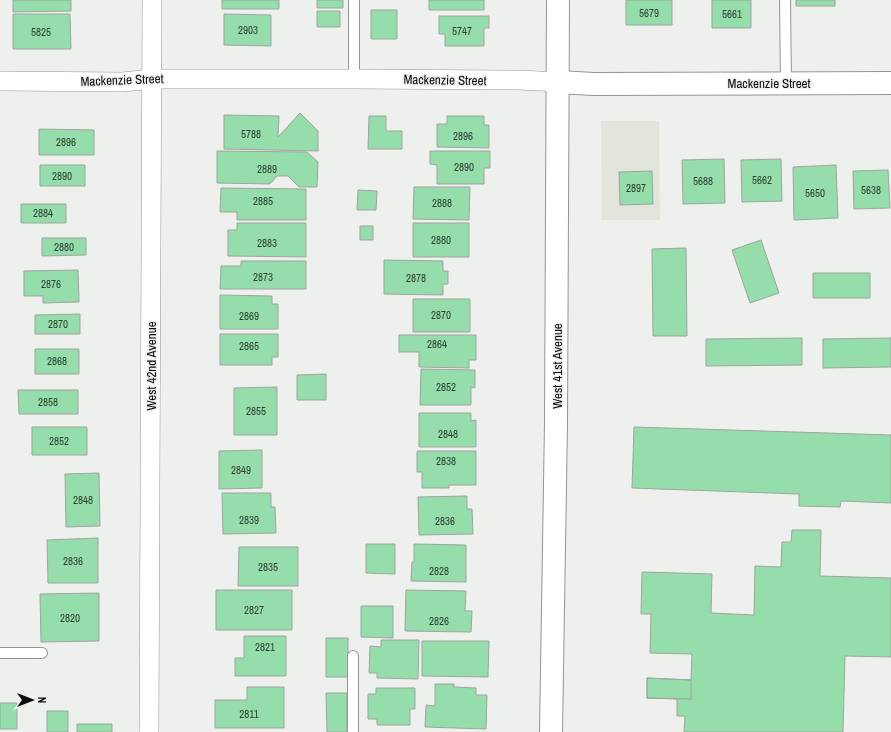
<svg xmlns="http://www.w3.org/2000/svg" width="891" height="732" viewBox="0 0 891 732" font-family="'Archivo Narrow',sans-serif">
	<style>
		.built { fill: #e1e5db }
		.building { fill: #95ddaa; stroke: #a0a3a1 }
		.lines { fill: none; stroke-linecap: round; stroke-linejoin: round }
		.service-casing { stroke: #949593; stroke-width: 12 }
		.minor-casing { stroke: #949593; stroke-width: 20 }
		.tertiary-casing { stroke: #949593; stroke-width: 24 }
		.secondary-casing { stroke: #949593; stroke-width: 24 }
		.service { stroke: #fff; stroke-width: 10 }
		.minor { stroke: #fff; stroke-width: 19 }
		.tertiary { stroke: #fff; stroke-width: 22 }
		.secondary { stroke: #fff; stroke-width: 22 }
		.labels { text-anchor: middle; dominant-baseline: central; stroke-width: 3; stroke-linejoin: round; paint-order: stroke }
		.number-label { font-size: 11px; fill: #2e4033 }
		.street-label { font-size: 13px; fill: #0c0c0b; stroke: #eef0ed }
	</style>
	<rect width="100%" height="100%" fill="#eef0ed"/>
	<path class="built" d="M 601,121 L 659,121 L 660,220 L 602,220 Z"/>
	<path class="building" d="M 13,0 L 71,0 L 71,11 L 13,12 Z
		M 222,0 L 279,0 L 279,9 L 222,9 Z
		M 317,0 L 343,0 L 343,8 L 317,8 Z
		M 429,0 L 484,0 L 484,10 L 429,10 Z
		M 626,0 L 672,0 L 672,25 L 626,25 Z
		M 712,0 L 751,0 L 751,28 L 712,28 Z
		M 796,0 L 835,0 L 835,6 L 796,6 Z
		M 371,10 L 397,10 L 397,39 L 371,39 Z
		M 317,11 L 340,11 L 340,27 L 317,27 Z
		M 13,14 L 70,14 L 71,49 L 13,49 Z
		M 224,14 L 271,15 L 271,46 L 224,45 Z
		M 439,16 L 489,16 L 489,28 L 484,28 L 484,46 L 445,46 L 445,34 L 439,34 Z
		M 300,113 L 318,131 L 318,151 L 224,149 L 224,115 L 279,116 L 278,137 Z
		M 369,116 L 386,116 L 386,131 L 402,131 L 402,149 L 368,149 Z
		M 447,116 L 484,116 L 484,125 L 489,125 L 489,148 L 437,147 L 437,124 L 447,124 Z
		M 39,129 L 94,130 L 94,155 L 39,155 Z
		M 217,151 L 307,152 L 318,162 L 317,187 L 299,187 L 288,176 L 277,176 L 270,184 L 217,183 Z
		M 430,151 L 490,151 L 490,168 L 484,168 L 484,184 L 437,184 L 437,165 L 430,164 Z
		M 724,159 L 725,203 L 683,204 L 682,160 Z
		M 781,159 L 782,201 L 742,202 L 741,160 Z
		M 40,165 L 85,165 L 85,186 L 40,186 Z
		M 836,165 L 838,218 L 794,220 L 793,167 Z
		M 888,170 L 890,208 L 854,209 L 853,171 Z
		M 652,171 L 653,204 L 620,205 L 619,172 Z
		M 414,187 L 470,187 L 469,220 L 413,219 Z
		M 221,188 L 306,189 L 306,220 L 237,220 L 237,212 L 220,212 Z
		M 358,190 L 377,191 L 376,210 L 357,210 Z
		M 21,204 L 66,204 L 66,223 L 21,223 Z
		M 237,223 L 306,223 L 306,257 L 228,256 L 228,230 L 237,230 Z
		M 413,223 L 469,223 L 469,257 L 413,257 Z
		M 360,226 L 373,226 L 373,240 L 360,240 Z
		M 42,238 L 86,238 L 86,255 L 42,256 Z
		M 761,240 L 779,293 L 750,303 L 732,250 Z
		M 686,248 L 687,336 L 653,336 L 652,249 Z
		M 384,260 L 443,261 L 443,271 L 448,271 L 448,284 L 443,284 L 443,295 L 384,294 Z
		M 241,261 L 306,261 L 306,289 L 220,289 L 221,266 L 241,266 Z
		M 78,270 L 79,302 L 43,303 L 43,296 L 24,296 L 24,271 Z
		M 813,273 L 870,273 L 870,298 L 813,298 Z
		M 220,295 L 272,296 L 272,304 L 278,304 L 278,329 L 220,329 Z
		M 413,299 L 470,299 L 470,332 L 413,332 Z
		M 80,314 L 80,334 L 35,334 L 35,315 Z
		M 220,334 L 278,334 L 278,357 L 272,357 L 272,365 L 220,365 Z
		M 399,335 L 476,335 L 476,360 L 469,360 L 469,368 L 419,367 L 419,352 L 399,352 Z
		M 802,338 L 802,365 L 706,366 L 706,339 Z
		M 891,338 L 891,367 L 823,368 L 823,339 Z
		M 35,349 L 79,349 L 79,374 L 35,374 Z
		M 421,369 L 475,370 L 475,388 L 471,387 L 471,405 L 420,405 Z
		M 326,374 L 326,400 L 297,400 L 297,375 Z
		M 277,387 L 277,435 L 234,435 L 234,388 Z
		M 18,390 L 78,390 L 78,414 L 19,414 Z
		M 419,413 L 471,413 L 471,421 L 476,420 L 476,447 L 419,447 Z
		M 32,427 L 87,427 L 87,455 L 32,455 Z
		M 634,427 L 891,435 L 891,503 L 841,501 L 840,507 L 799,506 L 799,494 L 632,488 Z
		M 262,450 L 262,488 L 219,489 L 219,451 Z
		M 417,451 L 476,451 L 476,485 L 449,485 L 449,488 L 422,488 L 422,472 L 417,472 Z
		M 99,473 L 100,526 L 66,527 L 65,474 Z
		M 222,493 L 271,493 L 271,507 L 275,507 L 276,533 L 223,534 Z
		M 467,496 L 467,509 L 472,509 L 473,534 L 419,535 L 418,497 Z
		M 792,530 L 821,530 L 820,576 L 891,578 L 891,657 L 845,656 L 843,732 L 684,732 L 685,716 L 677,716 L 677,699 L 647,698 L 647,678 L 691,680 L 692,654 L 650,653 L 651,614 L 641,614 L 642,572 L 712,574 L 711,613 L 754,615 L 755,566 L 781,567 L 782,542 L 791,542 Z
		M 98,538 L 98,583 L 48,583 L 47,540 Z
		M 366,544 L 395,544 L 395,574 L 366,573 Z
		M 414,544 L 466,545 L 466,582 L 411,581 L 412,562 L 414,562 Z
		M 239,547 L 298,547 L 298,586 L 238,586 Z
		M 216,590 L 292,590 L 292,630 L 216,630 Z
		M 406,590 L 466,591 L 465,611 L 472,611 L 471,632 L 405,631 Z
		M 99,593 L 99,641 L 41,642 L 40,594 Z
		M 361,606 L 393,606 L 393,638 L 361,637 Z
		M 244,636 L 286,636 L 286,676 L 235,676 L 235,658 L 244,658 Z
		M 326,638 L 348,638 L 348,677 L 326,677 Z
		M 381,640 L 419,640 L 418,679 L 377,678 L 377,673 L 369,673 L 370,646 L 381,647 Z
		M 422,641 L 489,641 L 488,677 L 422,676 Z
		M 647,678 L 691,680 L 691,699 L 647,698 Z
		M 435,684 L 454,684 L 454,687 L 476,688 L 476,695 L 487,695 L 486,729 L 425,727 L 426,705 L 435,706 Z
		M 247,687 L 284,687 L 284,728 L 215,728 L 215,700 L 247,700 Z
		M 376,688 L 415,688 L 415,709 L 410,709 L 410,725 L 377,725 L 377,719 L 368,719 L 368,694 L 376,694 Z
		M 326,693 L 347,693 L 347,732 L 327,732 Z
		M 0,703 L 17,703 L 17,729 L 0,729 Z
		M 47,711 L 68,711 L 68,732 L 47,732 Z
		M 77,724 L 112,724 L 112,732 L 77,732 Z"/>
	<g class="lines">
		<defs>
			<path id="service" d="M 785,0 L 786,83
				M 354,79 L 354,0
				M 0,653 L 42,653
				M 353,656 L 353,732"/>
			<path id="minor" d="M 0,81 L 122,82 L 152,79 L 354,79 L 519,80 L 559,82
				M 149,732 L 152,0"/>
			<path id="tertiary" d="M 559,82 L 593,84 L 891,83"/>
			<path id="secondary" d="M 551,732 L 556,423 L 558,0"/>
		</defs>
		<use href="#service" class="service-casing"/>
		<use href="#minor" class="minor-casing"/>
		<use href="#tertiary" class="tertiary-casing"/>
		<use href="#secondary" class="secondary-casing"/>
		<use href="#service" class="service"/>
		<use href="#minor" class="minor"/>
		<use href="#tertiary" class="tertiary"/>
		<use href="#secondary" class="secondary"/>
	</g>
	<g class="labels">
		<g class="number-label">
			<text x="649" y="13">5679</text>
			<text x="732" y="14">5661</text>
			<text x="248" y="30">2903</text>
			<text x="462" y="31">5747</text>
			<text x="41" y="32">5825</text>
			<text x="251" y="134">5788</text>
			<text x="463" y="136">2896</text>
			<text x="66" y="142">2896</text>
			<text x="464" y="167">2890</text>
			<text x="267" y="169">2889</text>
			<text x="62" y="176">2890</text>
			<text x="762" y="180">5662</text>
			<text x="703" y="181">5688</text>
			<text x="636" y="188">2897</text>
			<text x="871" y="190">5638</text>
			<text x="815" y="193">5650</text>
			<text x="263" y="201">2885</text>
			<text x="442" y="203">2888</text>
			<text x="43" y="213">2884</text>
			<text x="441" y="240">2880</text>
			<text x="267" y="243">2883</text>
			<text x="64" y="247">2880</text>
			<text x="263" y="277">2873</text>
			<text x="416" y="278">2878</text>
			<text x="51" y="284">2876</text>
			<text x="441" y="315">2870</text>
			<text x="249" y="316">2869</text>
			<text x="58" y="324">2870</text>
			<text x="437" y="344">2864</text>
			<text x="249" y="346">2865</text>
			<text x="57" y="361">2868</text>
			<text x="446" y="387">2852</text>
			<text x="48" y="402">2858</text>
			<text x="256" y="411">2855</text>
			<text x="448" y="434">2848</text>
			<text x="59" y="441">2852</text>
			<text x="446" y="461">2838</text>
			<text x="241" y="470">2849</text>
			<text x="83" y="500">2848</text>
			<text x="249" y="520">2839</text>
			<text x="445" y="521">2836</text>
			<text x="73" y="561">2836</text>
			<text x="268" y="567">2835</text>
			<text x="439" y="571">2828</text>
			<text x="254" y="610">2827</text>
			<text x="70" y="618">2820</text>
			<text x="439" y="621">2826</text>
			<text x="265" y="647">2821</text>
			<text x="249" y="714">2811</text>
		</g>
		<g class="street-label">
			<text transform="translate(122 80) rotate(-2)">Mackenzie Street</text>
			<text transform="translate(445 80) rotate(1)">Mackenzie Street</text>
			<text x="769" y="83">Mackenzie Street</text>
			<text transform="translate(151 366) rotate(-90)">West 42nd Avenue</text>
			<text transform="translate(557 366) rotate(-90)">West 41st Avenue</text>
		</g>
	</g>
	<g transform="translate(32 700) rotate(90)" stroke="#eef0ed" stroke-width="3" paint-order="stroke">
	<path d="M0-3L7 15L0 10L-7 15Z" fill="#0c0c0b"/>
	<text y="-6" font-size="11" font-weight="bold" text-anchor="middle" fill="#0c0c0b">N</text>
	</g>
</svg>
